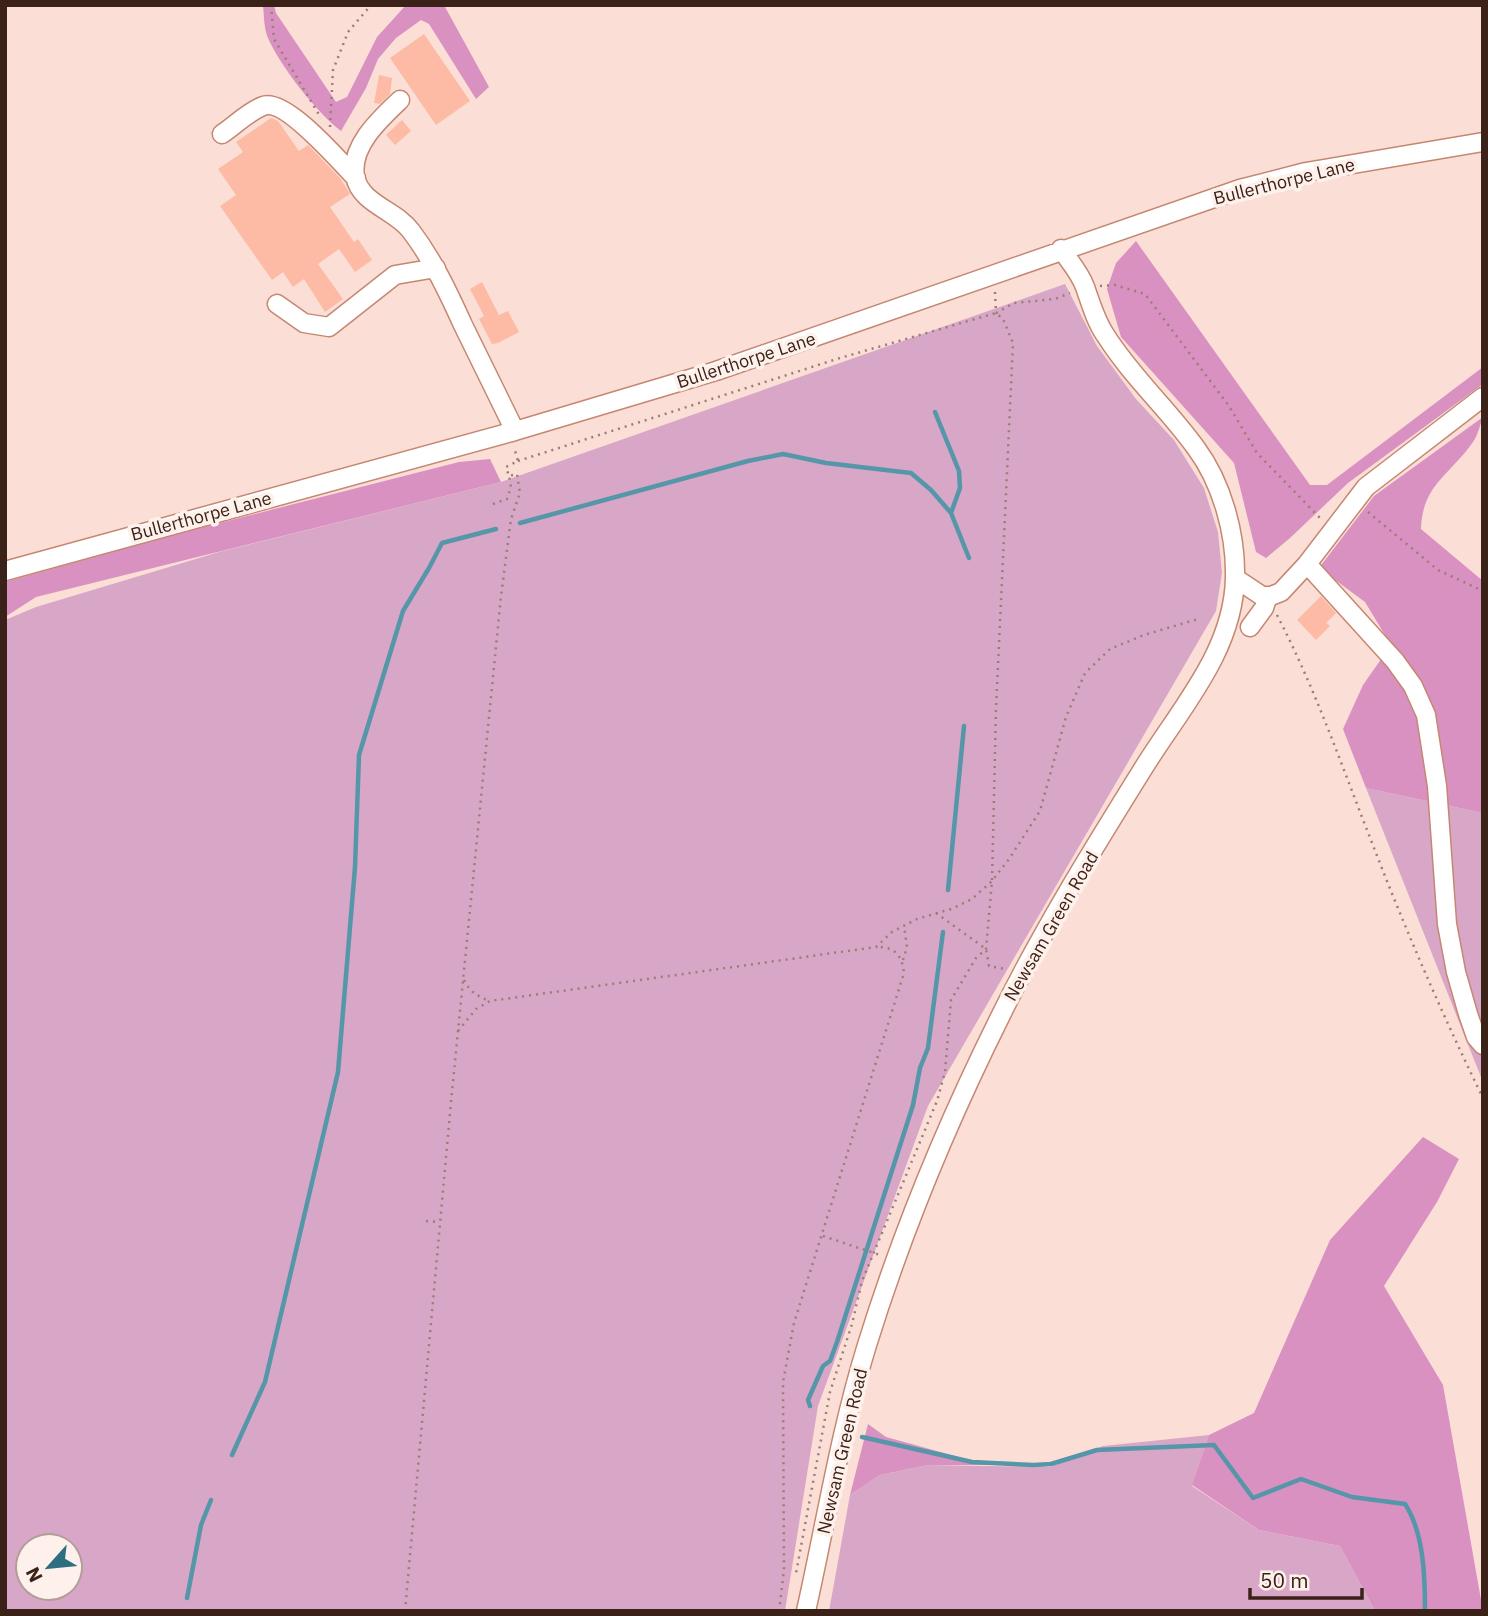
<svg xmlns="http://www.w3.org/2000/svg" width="1488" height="1616" viewBox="0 0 1488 1616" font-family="'IBM Plex Sans',sans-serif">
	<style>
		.green { fill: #d8a7c7; fill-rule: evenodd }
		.forest { fill: #d891c1 }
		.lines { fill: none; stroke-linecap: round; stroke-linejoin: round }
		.stream { stroke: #5596a8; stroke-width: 4.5 }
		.building { fill: #fdbaa4 }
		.minor-casing { stroke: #c58771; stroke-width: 21 }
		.path { stroke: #997e75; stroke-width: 2.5; stroke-dasharray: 2 5; stroke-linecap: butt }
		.minor { stroke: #fff; stroke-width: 18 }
		.labels { text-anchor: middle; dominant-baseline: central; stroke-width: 7; stroke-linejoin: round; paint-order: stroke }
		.street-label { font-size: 18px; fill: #3b2219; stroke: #fef0eb }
	</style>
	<rect width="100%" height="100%" fill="#fbdfd6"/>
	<path class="green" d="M 1065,284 L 1097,346 L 1136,399 L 1174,440 L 1204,488 L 1218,532 L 1222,573 L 1216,611 L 928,1106 L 818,1406 L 785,1611 L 5,1611 L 5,620 L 36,607 L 219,552 L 501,482 ZM 28,1546 L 70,1546 L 70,1588 L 28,1588 Z
		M 1366,788 L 1483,813 L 1483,1082 L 1477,1067 Z
		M 1209,1435 L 1192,1486 L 1259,1530 L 1340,1546 L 1375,1611 L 829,1611 L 850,1495 L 880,1475 L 928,1465 L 1050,1467 L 1103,1446 Z"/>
	<path class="forest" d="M 263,5 L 274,5 L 276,13 L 336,102 L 347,97 L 377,37 L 406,5 L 444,5 L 489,87 L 476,99 L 429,24 L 421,20 L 396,38 L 378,59 L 366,88 L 341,131 C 317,113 280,66 268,38 C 264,29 264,16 263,5 Z
		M 1136,241 L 1310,485 L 1327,485 L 1483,367 L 1483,384 L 1348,483 L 1290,538 L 1266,558 L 1256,552 L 1234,463 L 1121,337 L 1107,289 L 1116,263 Z
		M 1483,417 C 1480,425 1478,435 1473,442 C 1451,474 1422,485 1421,529 L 1483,581 L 1483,813 L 1366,788 L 1343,729 L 1363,685 L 1391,645 L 1365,602 L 1319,568 L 1374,496 Z
		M 490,459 L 501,482 L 36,597 L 5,617 L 5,582 L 184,532 L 459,462 Z
		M 1423,1137 L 1459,1159 L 1437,1202 L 1384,1286 L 1443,1385 L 1483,1611 L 1375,1611 L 1340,1546 L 1259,1530 L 1192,1485 L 1209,1435 L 1254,1413 L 1330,1240 Z
		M 868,1424 L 886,1437 L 988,1465 L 928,1465 L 880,1475 L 850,1495 Z"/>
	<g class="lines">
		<path class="stream" d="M 935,412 L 959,471 L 960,488 L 951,513
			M 520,523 L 748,461 L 783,454 L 826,463 L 911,473 L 931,490 L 951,513 L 969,558
			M 948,890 L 964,726
			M 810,1406 L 808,1400 L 823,1366 L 830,1361 L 837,1342 L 913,1105 L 920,1068 L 928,1048 L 943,932
			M 862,1437 L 972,1462 L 1034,1465 L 1051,1464 L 1097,1450 L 1214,1445 L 1253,1498 L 1301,1479 L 1352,1497 L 1405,1504 C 1424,1533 1425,1577 1425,1611
			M 232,1455 L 265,1382 L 338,1072 L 355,867 L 359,755 L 403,611 L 429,568 L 442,543 L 496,529
			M 187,1598 L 201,1525 L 211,1500"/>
	</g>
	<path class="building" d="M 424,34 L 470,101 L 436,125 L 390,58 Z
		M 379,75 L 392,78 L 390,94 L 380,104 L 374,103 Z
		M 271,118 L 278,121 L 299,151 L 308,145 L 340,178 L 350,194 L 330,207 L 354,242 L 358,239 L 372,260 L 355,272 L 339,249 L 318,264 L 343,299 L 325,312 L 304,279 L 293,287 L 283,272 L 272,280 L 220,206 L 236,195 L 218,169 L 243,152 L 236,142 Z
		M 402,120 L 411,131 L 395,145 L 386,135 Z
		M 482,282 L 499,315 L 508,311 L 519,332 L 498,343 L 492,344 L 479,319 L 484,316 L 470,289 Z
		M 1321,596 L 1336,613 L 1326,623 L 1330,626 L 1316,640 L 1297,620 Z"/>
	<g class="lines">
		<defs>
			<path id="minor" d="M 400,100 C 380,119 350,146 355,176 C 360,204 396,210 411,231 C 433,260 448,292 463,325 C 480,360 497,395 515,431
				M 222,134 C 234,126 248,112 263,106 C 285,97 340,162 356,178
				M 277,304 L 304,323 L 329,327 L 395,275 L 436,268
				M 1307,564 L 1395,661 L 1413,686 L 1426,715 L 1437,786 L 1447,924 L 1456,972 L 1468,1014 L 1476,1037 L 1483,1045
				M 5,571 L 515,431 L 716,371 L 1240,189 L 1306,172 L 1483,142
				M 1235,578 L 1262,596 L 1271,596 L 1281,592 L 1307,564 L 1366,487 L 1483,397
				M 1250,627 L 1264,608 L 1268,596
				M 806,1611 C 826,1522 840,1432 867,1345 C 902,1232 948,1121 1001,1015 C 1042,931 1092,851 1141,772 C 1178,711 1234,652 1235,577 C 1236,534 1222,483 1196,448 C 1168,409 1132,377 1106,336 C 1096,322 1091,304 1085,287 C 1080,273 1070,262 1061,249"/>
		</defs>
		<use href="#minor" class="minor-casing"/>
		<path class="path" d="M 271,5 L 274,39 L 321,118
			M 330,127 L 333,70 L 348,32 L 371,5
			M 1100,286 L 1115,285 L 1145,294 L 1229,406 L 1257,453 L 1320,518
			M 995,292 L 996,313 L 1014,303 L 1055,299 L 1070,293
			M 518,461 L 840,358 L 996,313 L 1003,319 L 1013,343 L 996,709 L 992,881 L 986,949 L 976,958 L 951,1000 L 945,1072 L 937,1101 L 862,1281 L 852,1324 L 830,1392 L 796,1573
			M 493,504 L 507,499 L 511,487 L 509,476
			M 1368,512 L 1438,570 L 1483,591
			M 1277,615 C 1314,686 1340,761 1369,835 C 1403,924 1441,1012 1483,1098
			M 936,913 L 986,949 L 989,966 L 1005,969
			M 903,960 L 907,947 L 904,926
			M 464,980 C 470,992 477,996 490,1001
			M 458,1031 L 476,1009 L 490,1001 L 876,947 L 892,932 L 917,919 L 951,909 L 972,899 L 992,881 L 1009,859 L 1040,811 L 1066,717 L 1085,673 L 1110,649 L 1144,635 L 1198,619
			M 426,1221 L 440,1222
			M 823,1236 L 880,1255
			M 405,1611 L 451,1102 L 501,596 L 511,519 L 520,493 L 517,474 L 509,476 L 506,467 L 518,461 L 514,447
			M 779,1611 L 784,1570 L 783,1382 L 794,1323 L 904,973 C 902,956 896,947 877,947"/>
		<use href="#minor" class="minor"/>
	</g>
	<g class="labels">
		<g class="street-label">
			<text transform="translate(1284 181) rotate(-14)">Bullerthorpe Lane</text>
			<text transform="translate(746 360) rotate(-18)">Bullerthorpe Lane</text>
			<text transform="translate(201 516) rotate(-15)">Bullerthorpe Lane</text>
			<text transform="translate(1051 926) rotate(-60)">Newsam Green Road</text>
			<text transform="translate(842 1451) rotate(-77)">Newsam Green Road</text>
		</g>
	</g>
	<rect width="1488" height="1616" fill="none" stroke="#3b2219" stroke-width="14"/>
	<g transform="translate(49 1567) rotate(243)"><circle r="33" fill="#fef0eb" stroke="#b09e97" stroke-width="2"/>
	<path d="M0-5L12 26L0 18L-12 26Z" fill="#2d6e81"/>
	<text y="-10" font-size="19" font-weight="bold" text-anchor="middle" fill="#3b2219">N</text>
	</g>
	<path d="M1250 1588v10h112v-10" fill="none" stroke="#3b2219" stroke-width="3.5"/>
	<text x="1260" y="1588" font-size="21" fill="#3b2219" stroke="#fef0eb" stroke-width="5" paint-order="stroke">50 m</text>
</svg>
